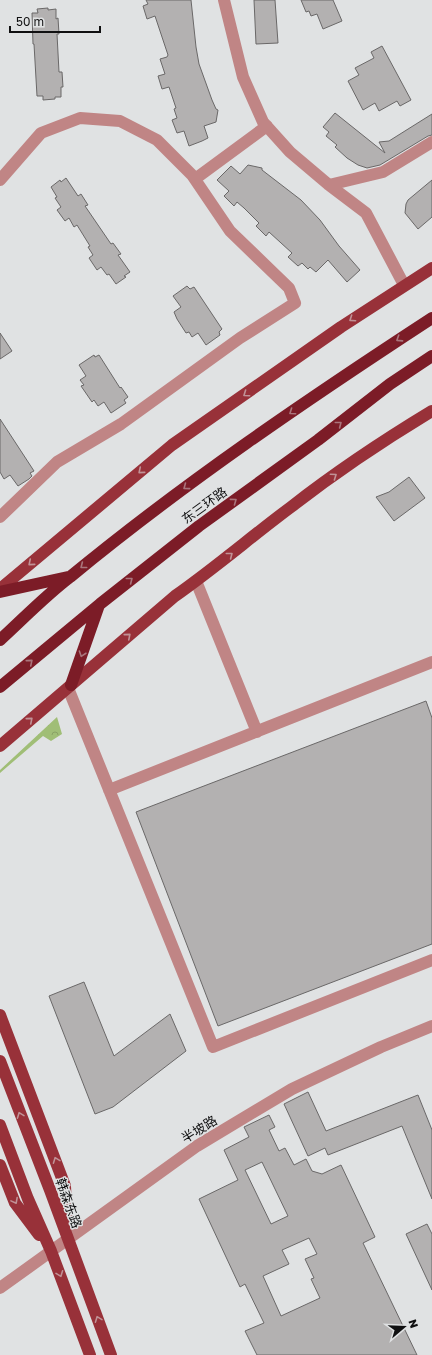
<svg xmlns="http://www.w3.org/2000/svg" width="432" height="1355" viewBox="0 0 432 1355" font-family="'Golos Text','Noto Sans SC',sans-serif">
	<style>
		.forest { fill: url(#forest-crowns) }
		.building { fill: #b3b1b1; stroke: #6a6868; fill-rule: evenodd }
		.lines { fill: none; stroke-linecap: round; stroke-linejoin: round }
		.minor { stroke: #c08585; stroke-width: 12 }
		.major { stroke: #983139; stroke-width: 12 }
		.highway { stroke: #7c1c27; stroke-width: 12 }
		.oneway { stroke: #c09296 }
		.oneway2 { stroke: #a9757c }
		.labels { text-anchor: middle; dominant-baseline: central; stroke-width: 3; stroke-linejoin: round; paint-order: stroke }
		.street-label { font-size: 13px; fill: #101011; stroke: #e0e2e3 }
	</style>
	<defs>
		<pattern id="forest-crowns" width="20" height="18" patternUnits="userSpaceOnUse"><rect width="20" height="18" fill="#a0be76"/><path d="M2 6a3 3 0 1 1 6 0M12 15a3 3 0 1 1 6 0" fill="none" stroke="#89a265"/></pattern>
	</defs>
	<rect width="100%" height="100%" fill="#e0e2e3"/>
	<path class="forest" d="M 57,717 L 62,734 L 51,741 L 43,736 L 0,773 L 0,770 Z"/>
	<path class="building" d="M 146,0 L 191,0 L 196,47 L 199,64 L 212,100 L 216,109 L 218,110 L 216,122 L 204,126 L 208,138 L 202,141 L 189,146 L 184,131 L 177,133 L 172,120 L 177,118 L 174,109 L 176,108 L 169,87 L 162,89 L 158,76 L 165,74 L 160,59 L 167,57 L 168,55 L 155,16 L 147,19 L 143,6 L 148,4 Z
		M 254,0 L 275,0 L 278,43 L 256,44 Z
		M 301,0 L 333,0 L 342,21 L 323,29 L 317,14 L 311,16 L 309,11 L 306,12 Z
		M 48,8 L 48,10 L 56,9 L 56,19 L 58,18 L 59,34 L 57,34 L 59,72 L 62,72 L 63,87 L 61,87 L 61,97 L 55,97 L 55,99 L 43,100 L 43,96 L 37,96 L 34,44 L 33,44 L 32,13 L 38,13 L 37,9 Z
		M 382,46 L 411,100 L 400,106 L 397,101 L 379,111 L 375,103 L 363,110 L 348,81 L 359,75 L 355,68 L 374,58 L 371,52 Z
		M 335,113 L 385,153 L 379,142 L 389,141 L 432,114 L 432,135 L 428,136 L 380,165 L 367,168 L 358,165 L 347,158 L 335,147 L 337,145 L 326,136 L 329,132 L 323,127 Z
		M 248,165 L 262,168 L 262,170 L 301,200 L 320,220 L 339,246 L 360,270 L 347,282 L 328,260 L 316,272 L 310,267 L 308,269 L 302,263 L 298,266 L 288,257 L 292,253 L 269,232 L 266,236 L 256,226 L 259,223 L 244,208 L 237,202 L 234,206 L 224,196 L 229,191 L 217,180 L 231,166 L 240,174 Z
		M 66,178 L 78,196 L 81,194 L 88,205 L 85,206 L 111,244 L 113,243 L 121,254 L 118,255 L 130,272 L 124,276 L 126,277 L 116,284 L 109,274 L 107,275 L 101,267 L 97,270 L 89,258 L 93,255 L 88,247 L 90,246 L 77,225 L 74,227 L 69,218 L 65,221 L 57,210 L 61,207 L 55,198 L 57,197 L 51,187 L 60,180 L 61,182 Z
		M 432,180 L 432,217 L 418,229 L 405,213 L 406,204 L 408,200 Z
		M 187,286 L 190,289 L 194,287 L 222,329 L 219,332 L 220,335 L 206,345 L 198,333 L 192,337 L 189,332 L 186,333 L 177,319 L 174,312 L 181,307 L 173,296 Z
		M 0,333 L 12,351 L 0,359 Z
		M 94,355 L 95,357 L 99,355 L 120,388 L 121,387 L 128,397 L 124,400 L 126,403 L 111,413 L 104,402 L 98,406 L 94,400 L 92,402 L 81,386 L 84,385 L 80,380 L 86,376 L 79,365 Z
		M 0,419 L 34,471 L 30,473 L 32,476 L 29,479 L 18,486 L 10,475 L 4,479 L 0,472 Z
		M 409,477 L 425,498 L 394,521 L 376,497 L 389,492 Z
		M 426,701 L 432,718 L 432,944 L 218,1026 L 136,812 Z
		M 84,982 L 114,1056 L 170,1014 L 186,1051 L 113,1107 L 95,1114 L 49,996 Z
		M 308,1092 L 326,1131 L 418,1095 L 432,1130 L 432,1199 L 402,1126 L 328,1155 L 325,1148 L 308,1156 L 284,1104 Z
		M 269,1115 L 275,1127 L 269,1130 L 279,1151 L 285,1148 L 294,1165 L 306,1159 L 312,1171 L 322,1174 L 341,1165 L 375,1237 L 363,1243 L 417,1355 L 257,1355 L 245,1331 L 264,1323 L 245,1284 L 240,1287 L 199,1199 L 238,1180 L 224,1150 L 249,1137 L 244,1127 ZM 262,1162 L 288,1216 L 271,1224 L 245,1170 ZM 309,1238 L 317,1254 L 305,1259 L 314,1278 L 311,1279 L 320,1298 L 281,1316 L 263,1276 L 289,1264 L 282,1250 Z
		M 427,1224 L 432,1234 L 432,1290 L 406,1234 Z"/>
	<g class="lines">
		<path class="minor" d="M 224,0 L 243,77 L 263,122 L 290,152 L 329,185 L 366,213 L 404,285
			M 195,179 L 267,126
			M 0,180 L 41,133 L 80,118 L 120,121 L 157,140 L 192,175 L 230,231 L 289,288 L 295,303 L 240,338 L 121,424 L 57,462 L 0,517
			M 329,185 L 383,172 L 432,142
			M 196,581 L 257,732
			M 68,688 L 213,1047 L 432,960
			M 109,790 L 432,662
			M 0,1288 L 197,1146 L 292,1089 L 381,1047 L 432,1026"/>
		<path class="major" d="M 0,589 L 172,445 L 341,327 L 432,268
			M 0,746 L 175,596 C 215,568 252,536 291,507 C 336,472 384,440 432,411
			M 0,1015 L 65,1186 L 67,1226
			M 0,1061 L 50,1190 L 111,1355
			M 0,1125 L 28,1199 L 51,1251 L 90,1355
			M 0,1165 L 15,1203 L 39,1235"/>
		<path class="highway" d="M 0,592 L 68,577
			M 0,640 C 23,619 45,596 70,577 C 184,483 308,399 432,318
			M 71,685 L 99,605
			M 0,687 L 100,604 L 199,526 L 318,440 L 390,384 L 432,356"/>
	</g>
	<defs><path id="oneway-chevron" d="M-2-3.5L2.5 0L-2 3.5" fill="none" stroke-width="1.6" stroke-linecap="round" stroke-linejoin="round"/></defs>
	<g class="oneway">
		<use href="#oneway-chevron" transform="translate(352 319) rotate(146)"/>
		<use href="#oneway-chevron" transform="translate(246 394) rotate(145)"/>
		<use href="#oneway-chevron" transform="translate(141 471) rotate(140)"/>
		<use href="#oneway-chevron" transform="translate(334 476) rotate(-35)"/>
		<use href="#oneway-chevron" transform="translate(230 555) rotate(-38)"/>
		<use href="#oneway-chevron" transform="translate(31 563) rotate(140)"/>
		<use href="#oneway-chevron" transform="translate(128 636) rotate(-41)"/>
		<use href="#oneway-chevron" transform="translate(30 720) rotate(-40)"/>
		<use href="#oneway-chevron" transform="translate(20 1115) rotate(-111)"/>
		<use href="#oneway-chevron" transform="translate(56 1160) rotate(-111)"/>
		<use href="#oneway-chevron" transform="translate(15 1201) rotate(62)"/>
		<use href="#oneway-chevron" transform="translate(60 1274) rotate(69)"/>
		<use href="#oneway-chevron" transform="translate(98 1319) rotate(-111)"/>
	</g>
	<g class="oneway2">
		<use href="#oneway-chevron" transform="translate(399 339) rotate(147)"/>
		<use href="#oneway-chevron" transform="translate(292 412) rotate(145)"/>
		<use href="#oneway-chevron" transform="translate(339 424) rotate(-38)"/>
		<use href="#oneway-chevron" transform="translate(186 487) rotate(143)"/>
		<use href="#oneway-chevron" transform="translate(234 501) rotate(-36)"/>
		<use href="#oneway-chevron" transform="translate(83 566) rotate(142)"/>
		<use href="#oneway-chevron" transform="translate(130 580) rotate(-38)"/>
		<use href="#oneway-chevron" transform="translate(82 654) rotate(109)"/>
		<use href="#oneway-chevron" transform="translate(30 662) rotate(-40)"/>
	</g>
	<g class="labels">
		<g class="street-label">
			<text transform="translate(204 505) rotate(-36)">东三环路</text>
			<text transform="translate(199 1129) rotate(-32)">半坡路</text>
			<text transform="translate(69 1203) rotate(70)">韩森东路</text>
		</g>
	</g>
	<g transform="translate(404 1327) rotate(71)" stroke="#e0e2e3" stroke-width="3" paint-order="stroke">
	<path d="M0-3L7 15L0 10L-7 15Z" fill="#101011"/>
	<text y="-6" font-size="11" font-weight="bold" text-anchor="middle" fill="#101011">N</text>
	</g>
	<path d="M10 26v6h90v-6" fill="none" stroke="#101011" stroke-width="2"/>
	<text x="16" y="26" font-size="12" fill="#101011" stroke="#e0e2e3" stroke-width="3" paint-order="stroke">50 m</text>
</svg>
